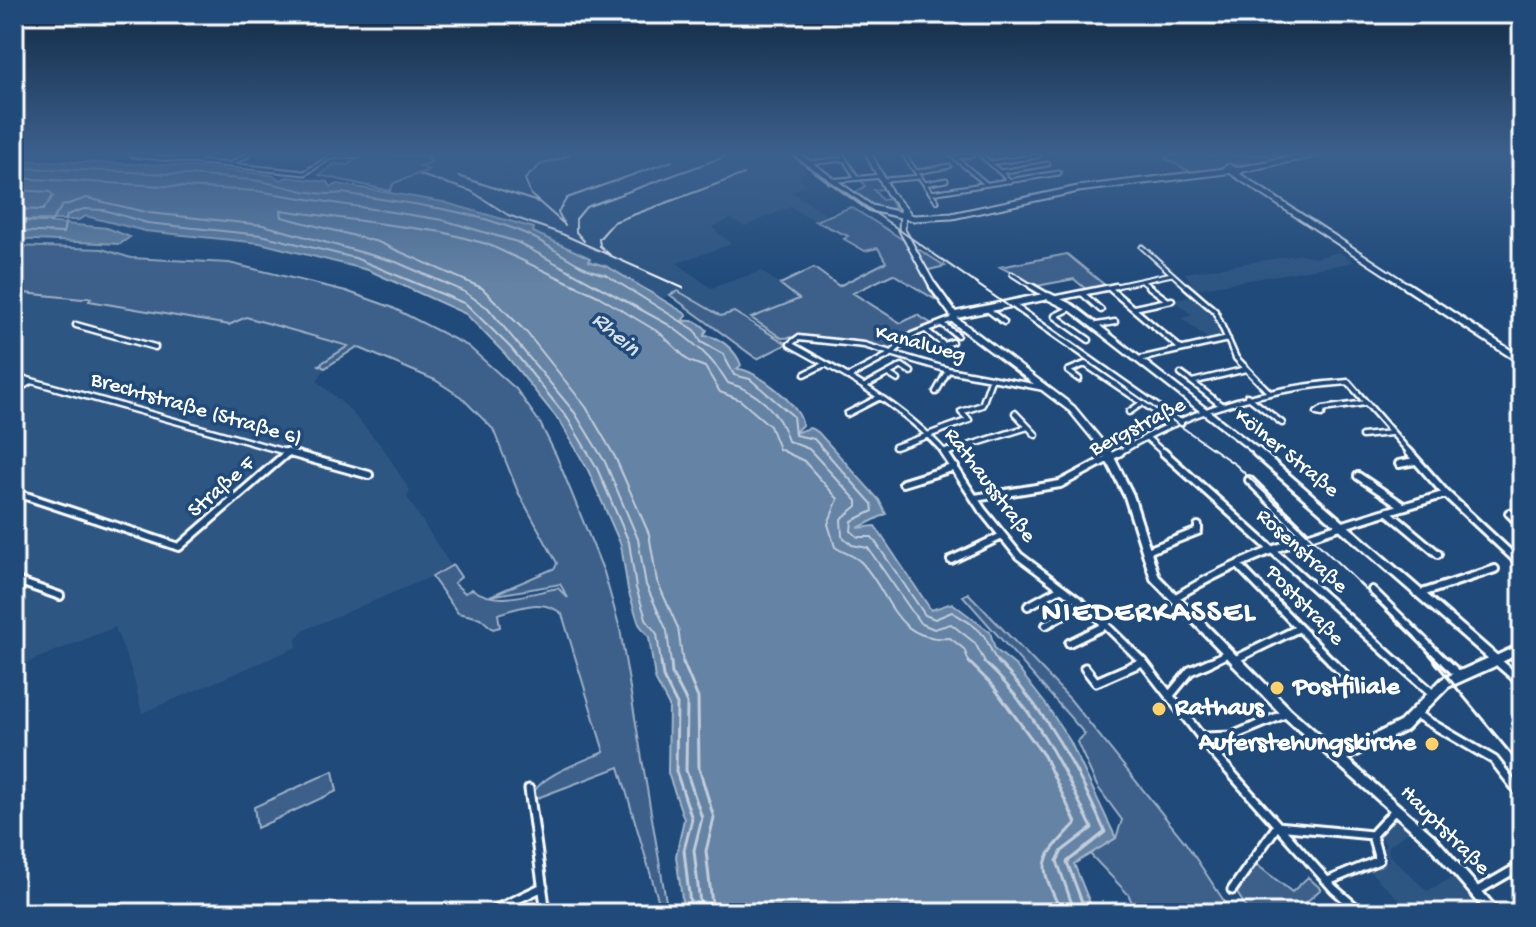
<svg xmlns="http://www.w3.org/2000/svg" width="1536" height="927" viewBox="0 0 1536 927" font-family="'Gochi Hand',sans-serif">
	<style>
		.built { fill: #2e5683 }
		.green { fill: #3c618b; stroke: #9eb0c5; stroke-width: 2 }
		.water { fill: #6583a4; stroke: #a3b5c8; stroke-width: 2 }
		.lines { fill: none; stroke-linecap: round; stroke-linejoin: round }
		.shore-far1 { stroke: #c1cddb; stroke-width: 2 }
		.shore { stroke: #c1cddb; stroke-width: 3 }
		.street-far3-casing { stroke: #fff; stroke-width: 7 }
		.street-far2-casing { stroke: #fff; stroke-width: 9 }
		.street-far1-casing { stroke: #fff; stroke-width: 12 }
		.street-casing { stroke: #fff; stroke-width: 13 }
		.secondary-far3-casing { stroke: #fff; stroke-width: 9 }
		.secondary-far2-casing { stroke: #fff; stroke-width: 11 }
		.secondary-far1-casing { stroke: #fff; stroke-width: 14 }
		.secondary-casing { stroke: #fff; stroke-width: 16 }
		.street-far3 { stroke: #1f4a7a; stroke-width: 3 }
		.street-far2 { stroke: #1f4a7a; stroke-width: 4 }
		.street-far1 { stroke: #1f4a7a; stroke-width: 6 }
		.street { stroke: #1f4a7a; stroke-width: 7 }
		.secondary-far3 { stroke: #1f4a7a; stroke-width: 5 }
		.secondary-far2 { stroke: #1f4a7a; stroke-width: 6 }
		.secondary-far1 { stroke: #1f4a7a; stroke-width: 8 }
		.secondary { stroke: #1f4a7a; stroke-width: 10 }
		.rail-far1 { stroke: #fff; stroke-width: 2 }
		.rail { stroke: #fff; stroke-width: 3 }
		.poi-dot { fill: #ffd166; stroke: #1f4a7a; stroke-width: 3 }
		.labels { text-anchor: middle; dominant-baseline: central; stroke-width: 7; stroke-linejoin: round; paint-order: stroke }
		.street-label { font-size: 22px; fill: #fff; stroke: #1f4a7a }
		.water-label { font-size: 24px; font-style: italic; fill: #d8e0e8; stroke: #1f4a7a }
		.near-poi-label { font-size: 26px; font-weight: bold; fill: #fff; stroke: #1f4a7a; text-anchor: start }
		.district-label { font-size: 30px; font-weight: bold; letter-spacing: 2px; fill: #fff; stroke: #1f4a7a }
	</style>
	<rect width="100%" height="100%" fill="#1f4a7a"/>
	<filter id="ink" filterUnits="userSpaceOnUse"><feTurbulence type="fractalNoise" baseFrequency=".0125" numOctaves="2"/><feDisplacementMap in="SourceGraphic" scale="16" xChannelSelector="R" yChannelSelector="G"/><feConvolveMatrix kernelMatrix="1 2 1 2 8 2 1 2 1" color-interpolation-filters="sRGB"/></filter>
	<g filter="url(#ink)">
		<path class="built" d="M 433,155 L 788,155 L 807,169 L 800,178 L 807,184 L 792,192 L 827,215 L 815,221 L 790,207 L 745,226 L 731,219 L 712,227 L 731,244 L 677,263 L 711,288 L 761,271 L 800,299 L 746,319 L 721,316 L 678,291 L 661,299 L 608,268 L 588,260 L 589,258 L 533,232 L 533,228 L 443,202 L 392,193 L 394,183 L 427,170 L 419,167 L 431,162 L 427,158 Z
			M 1339,252 L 1354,262 L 1196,289 L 1185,273 L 1302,254 L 1316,258 Z
			M 14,292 L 82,299 L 87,297 L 92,298 L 90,301 L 229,325 L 246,317 L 349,347 L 320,366 L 325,368 L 317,381 L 347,407 L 384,449 L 410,491 L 407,497 L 452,568 L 304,630 L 296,639 L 297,647 L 142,713 L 132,672 L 115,627 L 14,668 Z
			M 1196,295 L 1214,311 L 1226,337 L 1210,341 L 1182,318 L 1192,315 L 1173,300 Z
			M 1395,816 L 1413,829 L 1388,846 L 1389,855 L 1427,891 L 1456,876 L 1477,900 L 1457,907 L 1460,913 L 1413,913 L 1367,869 L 1389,861 L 1383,848 L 1386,845 L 1379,833 Z"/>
		<path class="green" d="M 362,155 L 433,155 L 427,158 L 432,162 L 420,166 L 429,170 L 394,183 L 390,191 L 319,175 L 335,164 L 348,165 Z
			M 1179,155 L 1298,155 L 1192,173 L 1163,157 Z
			M 880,177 L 885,189 L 874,190 L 882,200 L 889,199 L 896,211 L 892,213 L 872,206 L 852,195 L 865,186 L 860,179 Z
			M 851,207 L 945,266 L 921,272 L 936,300 L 893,274 L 853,293 L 901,323 L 917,315 L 934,325 L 909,333 L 890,352 L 798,337 L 782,338 L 751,318 L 799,299 L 780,284 L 814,268 L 839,286 L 886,262 L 878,248 L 865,251 L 844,239 L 848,236 L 815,221 Z
			M 14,246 L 102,249 L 131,258 L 229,263 L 346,291 L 391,307 L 468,346 L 516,389 L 540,423 L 556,455 L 604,572 L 620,629 L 668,913 L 662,913 L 619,767 L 532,800 C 531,778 586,760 604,752 L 562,614 C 543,598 520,607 498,614 L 500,627 L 493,629 L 480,618 L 458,613 L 432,577 L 453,565 L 461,577 L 454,583 L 465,593 L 472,589 C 498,607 529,593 558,588 L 568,598 L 560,584 L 490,596 L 555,568 L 557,563 L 518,492 L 493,429 L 461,397 L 435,380 L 357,347 L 325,368 L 319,365 L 348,346 L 246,317 L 229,325 L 89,301 L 91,298 L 87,297 L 82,299 L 14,292 Z
			M 1067,254 L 1106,286 L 1088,291 L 1074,279 L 1037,286 L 1000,267 Z
			M 678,291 L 721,316 L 734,312 L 787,344 L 757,359 L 670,295 Z
			M 968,593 L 1070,699 L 1185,842 L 1232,913 L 1137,913 L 1128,894 L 1089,853 L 1116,838 L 1122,820 L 1097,786 L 1077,742 L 1085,734 L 963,596 Z
			M 333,771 L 337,791 L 257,828 L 254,807 Z
			M 1256,864 L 1292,892 L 1308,877 L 1321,889 L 1294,913 L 1250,913 L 1237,893 Z"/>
		<path class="water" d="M 14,160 L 173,165 L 272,175 L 281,180 L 287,177 L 328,182 L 331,187 L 338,184 L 443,202 L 534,228 L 533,232 L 590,258 L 589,261 L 608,267 L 683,312 L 687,315 L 682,321 C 693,320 698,321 707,330 L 704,336 C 719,335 736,351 741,365 L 737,369 C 755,368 803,407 802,425 L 794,433 L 810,428 L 818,432 L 879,500 L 886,514 L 858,528 L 875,526 L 931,610 L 952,603 L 990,632 L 995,649 L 1016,666 L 1047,706 L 1070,741 L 1116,838 L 1074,864 L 1094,913 L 684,913 L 676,856 L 684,819 L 668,773 L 669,706 L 655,679 L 649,637 L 639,624 L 628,590 L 621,545 L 588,470 L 561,423 L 505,354 L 466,314 L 368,270 L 260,243 L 145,231 L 86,216 L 78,220 L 24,220 L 107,228 L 130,237 L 120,244 L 14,239 Z"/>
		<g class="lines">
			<path class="shore-far1" d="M 14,168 C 94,170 173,173 252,180 C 281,183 314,198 342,193 C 402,203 467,208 524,233 C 552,245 576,268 606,275 L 695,330 L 701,342 L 723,354 L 734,375 L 750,379 L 793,416 L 795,435 L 814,439 L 872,504 L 873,511 L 852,521 L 851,531 L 858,537 L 872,537 L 925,615 L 935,619 L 952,612 C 963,619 976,625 984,636 C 991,646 990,654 1000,664
				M 14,178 L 257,191 L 443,220 L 517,242 L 669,325 C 693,342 713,358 728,383 C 757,391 780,412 788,441 L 809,449 L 857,501 L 857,506 L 841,519 L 842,536 L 852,545 L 868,548 L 920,623 L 934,629 L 951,624 L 975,643 L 986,664
				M 14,190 L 50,192 L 53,196 L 43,210 L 14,209
				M 14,221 L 51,222 L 62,206 L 87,198 L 149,213 L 263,225 L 396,262 L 463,291 L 488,308 L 575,413 L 605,462 L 638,539 L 646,585 L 667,631 L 671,664
				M 14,231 L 63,233 L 67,215 L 84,209 L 104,210 L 147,223 L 261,235 L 355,258 L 466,304 L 511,348 L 568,419 L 596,466 L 629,542 L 636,588 L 647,621 L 657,634 L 661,664
				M 683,664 L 678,628 L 657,581 L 649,534 L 615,457 L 586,407 L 527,333 L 482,288 L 378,242 L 282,217 L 281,210 L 442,232 L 487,244 L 598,296 L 660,333 L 689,361 L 705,367 L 720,392 L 740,400 L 770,426 L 779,449 L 804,461 L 838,499 L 828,524 L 835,547 C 843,553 855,555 862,563 C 892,596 894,642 950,638 L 964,649 L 970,664"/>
			<path class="shore" d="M 661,662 L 663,677 L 677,705 L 676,771 L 692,819 L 684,850 L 691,913
				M 671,662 L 672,674 L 687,703 L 686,770 L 702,818 L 694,850 L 701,913
				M 683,662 L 698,698 L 699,768 L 714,818 L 706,851 L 713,913
				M 969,662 L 993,686 L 1044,756 L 1076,823 C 1038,864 1037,860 1062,913
				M 984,662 C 1034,707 1063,768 1092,828 L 1062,851 L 1057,861 L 1075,913
				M 998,662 C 1046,710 1078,770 1105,832 L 1067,862 L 1086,913"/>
			<defs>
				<path id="street-far3" d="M 132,155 L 305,173 L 330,157 L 360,155
					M 842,155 L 856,177
					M 904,155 L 937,201
					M 952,155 L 986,184
					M 981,155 L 1010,181
					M 956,157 L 972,155
					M 194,161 L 207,155
					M 807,163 L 844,159
					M 990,163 L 1038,156
					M 229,165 L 248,155
					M 917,172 L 949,166
					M 1000,172 L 1048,164
					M 885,180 L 920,177
					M 830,181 L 882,176
					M 925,184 L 946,180
					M 931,193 L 1059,173
					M 1142,247 L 1188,288
					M 1012,274 L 1034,288
					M 1143,282 L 1151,288
					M 1107,288 L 1172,274"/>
				<path id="street-far2" d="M 1031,286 L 1048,296
					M 1148,286 L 1167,300
					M 1186,286 L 1215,311 L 1236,358 L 1268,391
					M 1109,288 L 1181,349
					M 1083,294 L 1101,310
					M 1057,298 L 1116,286
					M 1010,303 L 1181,423
					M 1071,308 L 1055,316 L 1089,340
					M 1134,308 L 1172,300
					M 987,309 L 1004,322
					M 942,324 L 957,335
					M 76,325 L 155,347
					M 1097,325 L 1115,322
					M 927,331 L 944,345 L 952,342
					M 908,338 L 921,347
					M 1139,359 L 1228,339
					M 805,374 L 825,364
					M 888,374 L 898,380
					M 1181,374 L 1192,382
					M 14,376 L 293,454
					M 850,376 L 891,354 L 912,335 L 953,319
					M 1079,379 L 1068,371 L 1085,364 L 1174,424
					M 865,386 L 902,366 L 911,372
					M 14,392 L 30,382
					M 936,392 L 948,370
					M 1247,396 L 1282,423
					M 1221,405 L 1192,382 L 1246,369
					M 1323,409 L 1322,414 L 1317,413 Z
					M 1323,409 L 1365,403
					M 1129,412 L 1142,403
					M 1015,413 L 1036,435
					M 847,414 L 880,397
					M 928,435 L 969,420 L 961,412 L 982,405 L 991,380
					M 1362,436 L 1391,433
					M 1146,437 L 1165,454
					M 895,447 L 929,435
					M 945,453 L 1028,427
					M 946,454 C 904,406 845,374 790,344 L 798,338 L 864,345 L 948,370 L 1044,388
					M 1117,454 C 1187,410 1266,388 1348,382 L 1411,454"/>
				<path id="street-far1" d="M 286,452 L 369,475
					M 944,452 L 982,510 L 1019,556 L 1087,607 L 1145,664
					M 1163,452 L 1399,664
					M 1409,452 L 1446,494 L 1522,565
					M 945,453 L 948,452
					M 1399,464 L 1415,461
					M 1358,476 L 1403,506
					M 1249,480 L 1306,536
					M 903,483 L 955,467
					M 14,492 L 179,547 L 287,453
					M 975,498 L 1060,484 L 1120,452
					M 1388,512 L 1438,554
					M 1509,513 L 1522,526
					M 1147,551 L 1198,531 L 1198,526
					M 951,560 L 1002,536
					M 1238,565 L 1334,664
					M 14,580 L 60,596
					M 1372,590 L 1447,664
					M 1422,593 L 1495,569
					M 1176,597 C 1259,546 1354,522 1446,494
					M 1028,606 L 1061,588
					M 1046,625 L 1083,604
					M 1069,643 L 1106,625
					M 1236,659 L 1297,629
					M 1497,661 L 1500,664
					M 1137,664 L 1143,661
					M 1206,664 L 1227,654"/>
				<path id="street" d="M 1143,662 L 1216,756 L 1334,889 L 1362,913
					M 1332,662 L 1343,673
					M 1397,662 L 1432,693
					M 1445,662 L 1459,675
					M 1498,662 L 1522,683
					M 1085,668 L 1096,682 L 1142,662
					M 1171,694 L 1190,671 L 1210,662
					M 1417,715 L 1494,760 L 1519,792
					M 1204,737 L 1232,736 L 1285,714
					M 529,789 L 546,913
					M 1328,881 L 1379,860 L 1372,835
					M 1232,890 L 1277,826 L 1372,835 L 1395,810
					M 1477,891 L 1522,865
					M 488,913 L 543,887"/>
				<path id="secondary-far3" d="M 797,155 L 871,208 L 914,218 L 952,216 L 1078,189 L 1226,171
					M 869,155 L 890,194 L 907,213
					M 1229,167 L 1239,172 L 1225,170 Z
					M 1238,170 L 1310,155
					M 1234,173 L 1410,288
					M 903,209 L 902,230 L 934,288"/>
				<path id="secondary-far2" d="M 933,286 L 954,315
					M 1407,286 L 1522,361
					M 954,315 L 953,319 L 1072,409 L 1109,454
					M 956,315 L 1048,296 L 1072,308 L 1260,454"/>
				<path id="secondary-far1" d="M 1107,452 L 1129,496 L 1155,578 L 1239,664
					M 1257,452 L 1496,660
					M 1488,664 L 1522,648"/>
				<path id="secondary" d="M 1237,662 L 1287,713 L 1432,841 L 1494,913
					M 1339,758 L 1403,726 L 1445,683 L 1492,662"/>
			</defs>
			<use href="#street-far3" class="street-far3-casing"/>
			<use href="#street-far2" class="street-far2-casing"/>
			<use href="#street-far1" class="street-far1-casing"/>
			<use href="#street" class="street-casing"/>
			<use href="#secondary-far3" class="secondary-far3-casing"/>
			<use href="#secondary-far2" class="secondary-far2-casing"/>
			<use href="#secondary-far1" class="secondary-far1-casing"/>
			<use href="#secondary" class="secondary-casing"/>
			<use href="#street-far3" class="street-far3"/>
			<use href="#street-far2" class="street-far2"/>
			<use href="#street-far1" class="street-far1"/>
			<use href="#street" class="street"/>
			<use href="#secondary-far3" class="secondary-far3"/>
			<use href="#secondary-far2" class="secondary-far2"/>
			<use href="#secondary-far1" class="secondary-far1"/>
			<use href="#secondary" class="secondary"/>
			<path class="rail-far1" d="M 792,155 L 1236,465 L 1414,636 L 1437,664
				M 420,175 L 471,191 L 508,215 L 562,234 L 683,288
				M 458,176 L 538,202
				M 564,224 L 531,195 L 525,179 L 540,165 L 570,155
				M 565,226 L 558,212 L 567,198 L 672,161
				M 584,241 L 576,232 L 576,219 L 586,207 L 729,155
				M 610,255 L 600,246 L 599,239 L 614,222 L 744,174"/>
			<path class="rail" d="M 1435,662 L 1522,767"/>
		</g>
	</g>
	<linearGradient id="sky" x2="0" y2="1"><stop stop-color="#112943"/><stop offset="0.54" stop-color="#3c608d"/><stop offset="1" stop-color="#3c608d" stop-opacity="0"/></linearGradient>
	<rect width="1536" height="285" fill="url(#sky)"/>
	<g class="poi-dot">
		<circle cx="1277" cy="688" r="8"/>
		<circle cx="1159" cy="709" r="8"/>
		<circle cx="1432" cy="744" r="8"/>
	</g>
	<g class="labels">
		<g class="street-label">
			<text transform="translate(920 345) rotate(15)">Kanalweg</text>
			<text transform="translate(196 410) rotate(16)">Brechtstraße (Straße 6)</text>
			<text transform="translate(1138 428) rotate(-27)">Bergstraße</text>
			<text transform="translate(1286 454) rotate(39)">Kölner Straße</text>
			<text transform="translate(989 486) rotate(53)">Rathausstraße</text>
			<text transform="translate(222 488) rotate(-41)">Straße F</text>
			<text transform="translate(1301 552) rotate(42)">Rosenstraße</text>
			<text transform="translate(1304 606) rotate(46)">Poststraße</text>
			<text transform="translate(1444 831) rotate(45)">Hauptstraße</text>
		</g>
		<g class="water-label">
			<text transform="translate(615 335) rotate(41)">Rhein</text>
		</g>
		<g class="near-poi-label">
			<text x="1293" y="688">Postfiliale</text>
			<text x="1175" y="709">Rathaus</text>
			<text x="1416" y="744" text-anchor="end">Auferstehungskirche</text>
		</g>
		<g class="district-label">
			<text x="1149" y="614">NIEDERKASSEL</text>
		</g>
	</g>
	<rect width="1536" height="927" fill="none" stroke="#1f4a7a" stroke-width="48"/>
	<rect x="24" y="24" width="1488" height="879" fill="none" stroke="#fff" stroke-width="3" filter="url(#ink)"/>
</svg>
